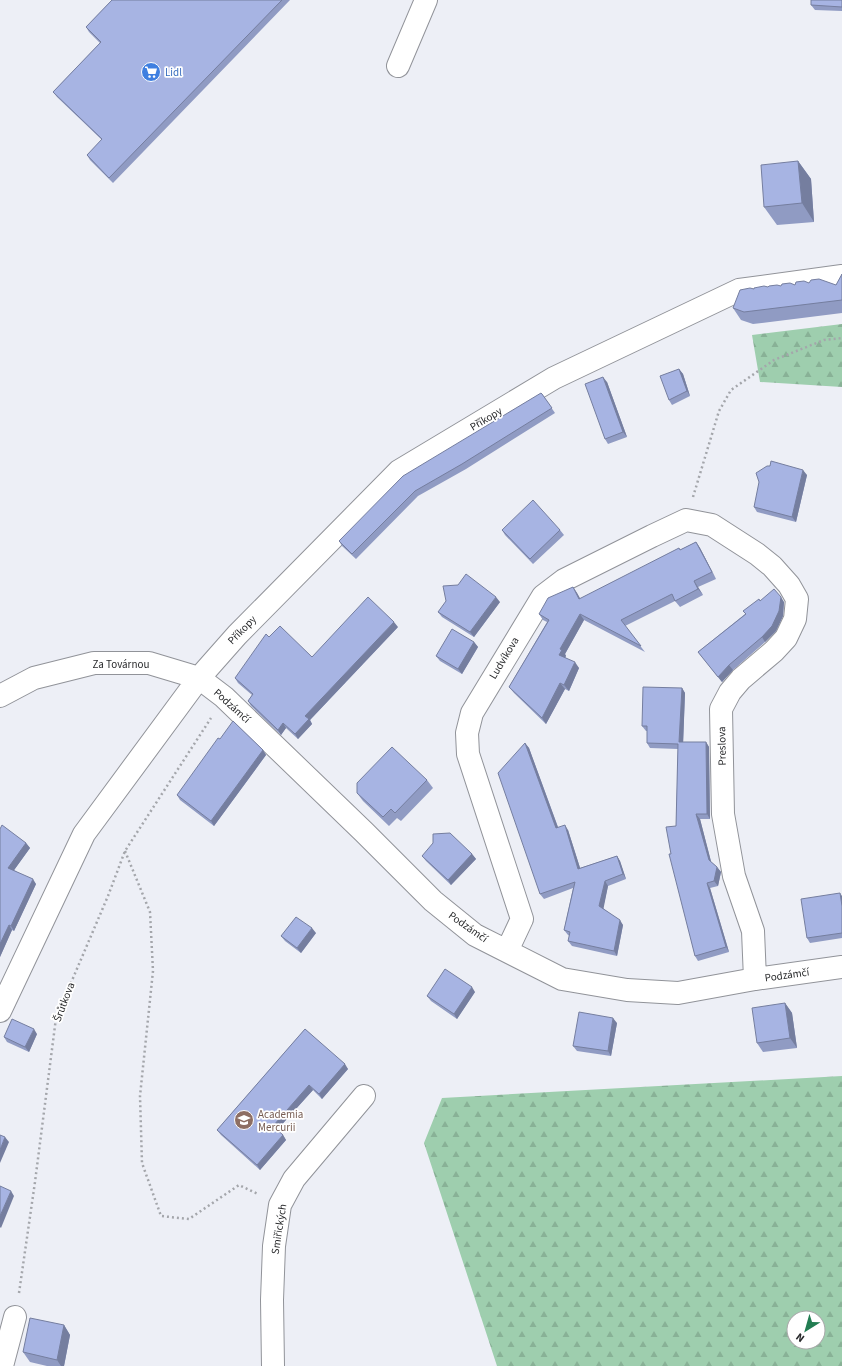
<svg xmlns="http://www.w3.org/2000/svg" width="842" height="1366" viewBox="0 0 842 1366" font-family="'Source Sans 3',sans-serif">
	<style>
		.forest { fill: url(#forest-firs); fill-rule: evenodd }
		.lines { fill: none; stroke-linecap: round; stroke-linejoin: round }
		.minor-casing { stroke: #919399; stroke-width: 24 }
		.path { stroke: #a4a6ab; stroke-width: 2.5; stroke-dasharray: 2 3; stroke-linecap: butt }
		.minor { stroke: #fff; stroke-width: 22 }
		.wall { fill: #909bc3 }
		.shaded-wall { fill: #757e9f }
		.building { fill: #a7b4e3; stroke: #757e9f }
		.labels { text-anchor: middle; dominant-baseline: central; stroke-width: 3.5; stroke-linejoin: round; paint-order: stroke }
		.shop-label { font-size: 11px; fill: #366cbe; stroke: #fff; text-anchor: start }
		.street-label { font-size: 11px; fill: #28292b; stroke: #fff }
		.education-label { font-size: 11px; fill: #785e54; stroke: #fff; text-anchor: start }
	</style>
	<defs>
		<pattern id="forest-firs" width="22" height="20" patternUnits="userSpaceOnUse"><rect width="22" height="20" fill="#9eceae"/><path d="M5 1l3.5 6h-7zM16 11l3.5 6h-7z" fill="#88b196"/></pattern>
	</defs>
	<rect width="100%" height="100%" fill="#edeff6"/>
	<path class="forest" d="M 842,324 L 842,387 L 760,382 L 752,335 Z
		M 842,1076 L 842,1366 L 497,1366 L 424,1143 L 442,1098 ZM 794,1318 L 818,1318 L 818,1342 L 794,1342 Z"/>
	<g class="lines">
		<defs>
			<path id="minor" d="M 398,66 L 426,0
				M 0,696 L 34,678 L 94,663 L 149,663 L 199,678 L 224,697 L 364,832 L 433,901 L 475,935 L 562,979 L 627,990 L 678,993 L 755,979 L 842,967
				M 507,951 L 522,919 L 468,754 L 467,733 L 472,713 L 543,596 L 564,580 L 652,536 L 686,520 L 712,525 L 757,554 L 772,566 L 789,585 L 797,599 L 795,619 L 786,638 L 774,651 L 741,679 L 730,692 L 721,709 L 723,814 L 734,876 L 753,931 L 755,979
				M 0,1011 L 84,834 L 199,678 L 237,635 L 399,471 L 554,378 L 739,290 L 842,276
				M 2,1366 L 15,1317
				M 273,1366 L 272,1300 L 274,1246 L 280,1205 L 294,1179 L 364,1096"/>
		</defs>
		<use href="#minor" class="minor-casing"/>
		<path class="path" d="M 693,497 L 719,411 L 731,390 L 774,360 L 824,340 L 842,338
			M 125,851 L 150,912 L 153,971 L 140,1096 L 142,1163 L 161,1216 L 189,1219 L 239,1185 L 258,1194
			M 19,1293 L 35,1182 L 56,1018 L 108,896 L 125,851 L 211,718"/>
		<use href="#minor" class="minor"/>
	</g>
	<path class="wall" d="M 112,0 L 290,0 L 113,183 L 90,160 L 87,155 L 102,140 L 57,97 L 53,92 L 100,43 L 89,32 L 86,27 Z
		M 842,0 L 842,11 L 815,10 L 811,5 Z
		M 798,161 L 811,179 L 814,222 L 777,225 L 764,207 Z
		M 842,274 L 842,313 L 753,324 L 741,320 L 733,308 L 754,289 L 795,285 L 809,283 L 836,285 Z
		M 679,369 L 683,374 L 690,396 L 672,405 L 669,400 Z
		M 607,382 L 627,437 L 608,444 L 605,439 Z
		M 542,394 L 555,413 L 466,469 L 418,496 L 356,559 L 342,546 L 339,541 Z
		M 770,466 L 807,475 L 796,522 L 757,512 L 754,507 Z
		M 502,530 L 560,530 L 564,535 L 533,564 L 505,535 Z
		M 696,542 L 700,548 L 716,579 L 698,587 L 703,595 L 680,607 L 675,601 L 625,626 L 645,652 L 584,620 L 565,654 L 566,656 L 565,657 L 579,668 L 569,691 L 565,689 L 546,724 L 514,693 L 509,687 L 547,622 L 543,620 L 539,614 L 573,587 L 577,593 L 580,599 Z
		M 760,601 L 784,602 L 783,616 L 776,631 L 765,642 L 733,670 L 722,682 L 698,652 L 745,614 Z
		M 500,602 L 474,637 L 442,617 L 438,612 Z
		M 398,627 L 310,720 L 312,724 L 298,739 L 286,728 L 281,735 L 251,706 L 248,701 L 252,695 L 238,683 L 235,678 L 269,637 L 312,657 Z
		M 474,642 L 478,647 L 462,674 L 440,661 L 436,656 Z
		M 682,688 L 685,693 L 683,742 L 706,742 L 709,747 L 710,819 L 700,819 L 711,862 L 717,867 L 721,872 L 718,886 L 710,888 L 729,952 L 698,961 L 695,956 L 671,854 L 676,826 L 678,749 L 650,748 L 647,743 L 647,731 L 646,731 L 642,726 Z
		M 220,739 L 263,750 L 266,755 L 214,826 L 180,800 L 177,795 Z
		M 525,743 L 529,748 L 558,827 L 568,830 L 580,868 L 617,856 L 620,861 L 626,879 L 608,886 L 603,908 L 623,925 L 617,956 L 572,946 L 568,941 L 570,936 L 568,935 L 564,930 L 573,888 L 544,899 L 540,894 Z
		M 427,780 L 433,788 L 401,821 L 397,818 L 389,826 L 363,801 L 357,793 Z
		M 0,829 L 26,843 L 30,848 L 14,870 L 36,884 L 14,931 L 12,930 L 0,957 Z
		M 472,854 L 476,859 L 451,885 L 426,861 L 422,856 Z
		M 842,896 L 842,938 L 810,943 L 807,938 Z
		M 316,933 L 301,953 L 285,941 L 281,936 Z
		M 475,992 L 457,1019 L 431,1001 L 427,996 Z
		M 785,1003 L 792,1013 L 797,1048 L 763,1052 L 757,1043 Z
		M 617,1023 L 611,1056 L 577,1051 L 573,1046 Z
		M 305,1029 L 348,1069 L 322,1099 L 313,1090 L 277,1130 L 283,1135 L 286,1140 L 260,1170 L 221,1135 L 217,1130 Z
		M 37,1034 L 29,1052 L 7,1042 L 4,1037 Z
		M 64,1325 L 70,1335 L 64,1366 L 47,1366 L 30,1362 L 23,1352 Z"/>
	<path class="shaded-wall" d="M 798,161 L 811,179 L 814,222 L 802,203 Z
		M 679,369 L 683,374 L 690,396 L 687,391 Z
		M 603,377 L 607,382 L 627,437 L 623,432 Z
		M 803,470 L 807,475 L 796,522 L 792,517 Z
		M 696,542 L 700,548 L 716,579 L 712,572 Z
		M 694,581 L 698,587 L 703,595 L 698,589 Z
		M 573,587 L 577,593 L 584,605 L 579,599 Z
		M 496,597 L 500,602 L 474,637 L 470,632 Z
		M 781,597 L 784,602 L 783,616 L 776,631 L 765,642 L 762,637 Z
		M 580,614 L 584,620 L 565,654 L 566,656 L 563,661 L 559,655 L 560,649 Z
		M 394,622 L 398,627 L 310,720 L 312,724 L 298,739 L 295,734 L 305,716 Z
		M 474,642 L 478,647 L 462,674 L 458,669 Z
		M 575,662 L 579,668 L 569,691 L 564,685 Z
		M 729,665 L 733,670 L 722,682 L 718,677 Z
		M 560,683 L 565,689 L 546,724 L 542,718 Z
		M 682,688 L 685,693 L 683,747 L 679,742 Z
		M 283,723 L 286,728 L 281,735 L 278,730 Z
		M 706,742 L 709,747 L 710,819 L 707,814 Z
		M 525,743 L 529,748 L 560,833 L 556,828 Z
		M 263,750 L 266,755 L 214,826 L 211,821 Z
		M 696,814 L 700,819 L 712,865 L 709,860 Z
		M 565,825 L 568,830 L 582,874 L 578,869 Z
		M 26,843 L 30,848 L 12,873 L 8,868 Z
		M 472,854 L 476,859 L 451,885 L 448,880 Z
		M 617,856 L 620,861 L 626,879 L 623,874 Z
		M 717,867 L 721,872 L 718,886 L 714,881 Z
		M 33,879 L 36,884 L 14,931 L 11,926 Z
		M 605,881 L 608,886 L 603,911 L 599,906 Z
		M 707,883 L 710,888 L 729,952 L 726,947 Z
		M 840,893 L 842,896 L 842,906 Z
		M 620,920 L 623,925 L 617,956 L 614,951 Z
		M 9,925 L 12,930 L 0,957 L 0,944 Z
		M 312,928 L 316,933 L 301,953 L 297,948 Z
		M 472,987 L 475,992 L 457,1019 L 454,1014 Z
		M 785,1003 L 792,1013 L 797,1048 L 790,1038 Z
		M 613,1018 L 617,1023 L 611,1056 L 608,1051 Z
		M 34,1029 L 37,1034 L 29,1052 L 25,1047 Z
		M 345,1064 L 348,1069 L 322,1099 L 319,1094 Z
		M 309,1085 L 313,1090 L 276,1131 L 273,1126 Z
		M 283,1135 L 286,1140 L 260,1170 L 257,1165 Z
		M 5,1137 L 9,1142 L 0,1163 L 0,1150 Z
		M 11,1191 L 14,1196 L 1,1228 L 0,1227 L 0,1216 Z
		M 64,1325 L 70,1335 L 64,1366 L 61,1366 L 57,1360 Z"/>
	<path class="building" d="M 112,0 L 282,0 L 109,178 L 87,155 L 102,139 L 53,92 L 101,42 L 86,27 Z
		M 811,0 L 842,0 L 842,7 L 811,5 Z
		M 798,161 L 802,203 L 764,207 L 761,165 Z
		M 842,274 L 842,300 L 744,312 L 733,308 L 740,290 L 750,288 L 754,289 L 754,288 L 764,286 L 768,287 L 769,286 L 777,285 L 781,286 L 782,284 L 790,283 L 795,285 L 796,282 L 804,281 L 809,283 L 811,280 L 819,279 L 836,285 Z
		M 679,369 L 687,391 L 669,400 L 660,376 Z
		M 603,377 L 623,432 L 605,439 L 585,384 Z
		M 541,393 L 542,394 L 552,408 L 462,464 L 415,491 L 352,554 L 339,541 L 403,476 Z
		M 771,461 L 803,470 L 792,517 L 754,507 L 759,482 L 756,473 L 767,466 L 770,466 Z
		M 533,500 L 560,530 L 530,559 L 502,530 Z
		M 696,542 L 712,572 L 694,581 L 698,589 L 675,601 L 672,594 L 621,620 L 641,646 L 580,614 L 560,649 L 562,650 L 559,655 L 575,662 L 564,685 L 560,683 L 542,718 L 509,687 L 549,620 L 539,614 L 548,598 L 573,587 L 579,599 L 679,548 L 680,550 Z
		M 466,574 L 496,597 L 470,632 L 438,612 L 446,601 L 443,586 L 458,585 Z
		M 774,589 L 781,597 L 779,611 L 772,626 L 762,637 L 729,665 L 718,677 L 698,652 L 746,614 L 743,611 L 759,599 L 760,601 Z
		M 368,597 L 394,622 L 305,716 L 309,719 L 295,734 L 283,723 L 278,730 L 248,701 L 253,694 L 235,678 L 266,634 L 269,637 L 280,626 L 312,657 Z
		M 452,629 L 474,642 L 458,669 L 436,656 Z
		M 643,687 L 682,688 L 679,742 L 706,742 L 707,814 L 696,814 L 709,860 L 717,867 L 714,881 L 707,883 L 726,947 L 695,956 L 669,854 L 671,854 L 666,827 L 676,826 L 678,744 L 647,743 L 647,726 L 642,726 Z
		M 233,721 L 263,750 L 211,821 L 177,795 L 218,738 L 220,739 Z
		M 525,743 L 556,828 L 565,825 L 578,869 L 617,856 L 623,874 L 605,881 L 599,906 L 620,920 L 614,951 L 568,941 L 570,932 L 564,930 L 575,882 L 540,894 L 498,773 Z
		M 392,747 L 427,780 L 395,813 L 391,809 L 383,817 L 357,793 L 357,783 Z
		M 2,825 L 26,843 L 8,868 L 33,879 L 11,926 L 9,925 L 0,944 L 0,829 Z
		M 450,833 L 472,854 L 448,880 L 422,856 L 433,843 L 433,834 Z
		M 840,893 L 842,906 L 842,933 L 807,938 L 801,899 Z
		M 296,917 L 312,928 L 297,948 L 281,936 Z
		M 445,969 L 472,987 L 454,1014 L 427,996 Z
		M 785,1003 L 790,1038 L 757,1043 L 752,1008 Z
		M 579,1012 L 613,1018 L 608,1051 L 573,1046 Z
		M 12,1019 L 34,1029 L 25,1047 L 4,1037 Z
		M 305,1029 L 345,1064 L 319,1094 L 309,1085 L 273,1126 L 283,1135 L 257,1165 L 217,1130 Z
		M 0,1135 L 5,1137 L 0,1150 Z
		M 0,1186 L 11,1191 L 0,1216 Z
		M 30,1318 L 64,1325 L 57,1360 L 23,1352 Z"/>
	<defs>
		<symbol id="supermarket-disc" viewBox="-11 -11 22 22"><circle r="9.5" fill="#3f7fe0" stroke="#fff"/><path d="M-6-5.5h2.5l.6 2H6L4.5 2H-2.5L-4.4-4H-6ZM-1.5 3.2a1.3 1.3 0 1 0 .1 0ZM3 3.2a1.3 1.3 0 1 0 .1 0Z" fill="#fff"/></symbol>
		<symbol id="university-disc" viewBox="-11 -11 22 22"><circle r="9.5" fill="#8d6e63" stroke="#fff"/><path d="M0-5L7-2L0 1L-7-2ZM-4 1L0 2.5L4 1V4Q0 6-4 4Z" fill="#fff"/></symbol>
	</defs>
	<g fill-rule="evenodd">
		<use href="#supermarket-disc" x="140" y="61" width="22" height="22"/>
		<use href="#university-disc" x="233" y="1109" width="22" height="22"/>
	</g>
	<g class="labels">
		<g class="shop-label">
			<text x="165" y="72">Lidl</text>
		</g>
		<g class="street-label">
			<text transform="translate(486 419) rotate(-31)">Příkopy</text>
			<text transform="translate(242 630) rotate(-46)">Příkopy</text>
			<text transform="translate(504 658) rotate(-59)">Ludvíkova</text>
			<text x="121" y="664">Za Továrnou</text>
			<text transform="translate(232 706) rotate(42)">Podzámčí</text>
			<text transform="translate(722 746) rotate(-91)">Preslova</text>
			<text transform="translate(468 927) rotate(35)">Podzámčí</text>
			<text transform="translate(787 975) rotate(-8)">Podzámčí</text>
			<text transform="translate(64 1002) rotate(-69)">Šrůtkova</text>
			<text transform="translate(279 1229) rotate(-81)">Smiřických</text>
		</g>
		<g class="education-label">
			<text x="258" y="1114">Academia<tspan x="258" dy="13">Mercurii</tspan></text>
		</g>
	</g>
	<g transform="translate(806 1330) rotate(217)"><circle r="19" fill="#ffffff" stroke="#a9a9aa"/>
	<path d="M0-3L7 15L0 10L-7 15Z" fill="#227d52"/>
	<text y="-6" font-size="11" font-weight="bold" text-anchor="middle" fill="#28292b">N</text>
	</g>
</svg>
